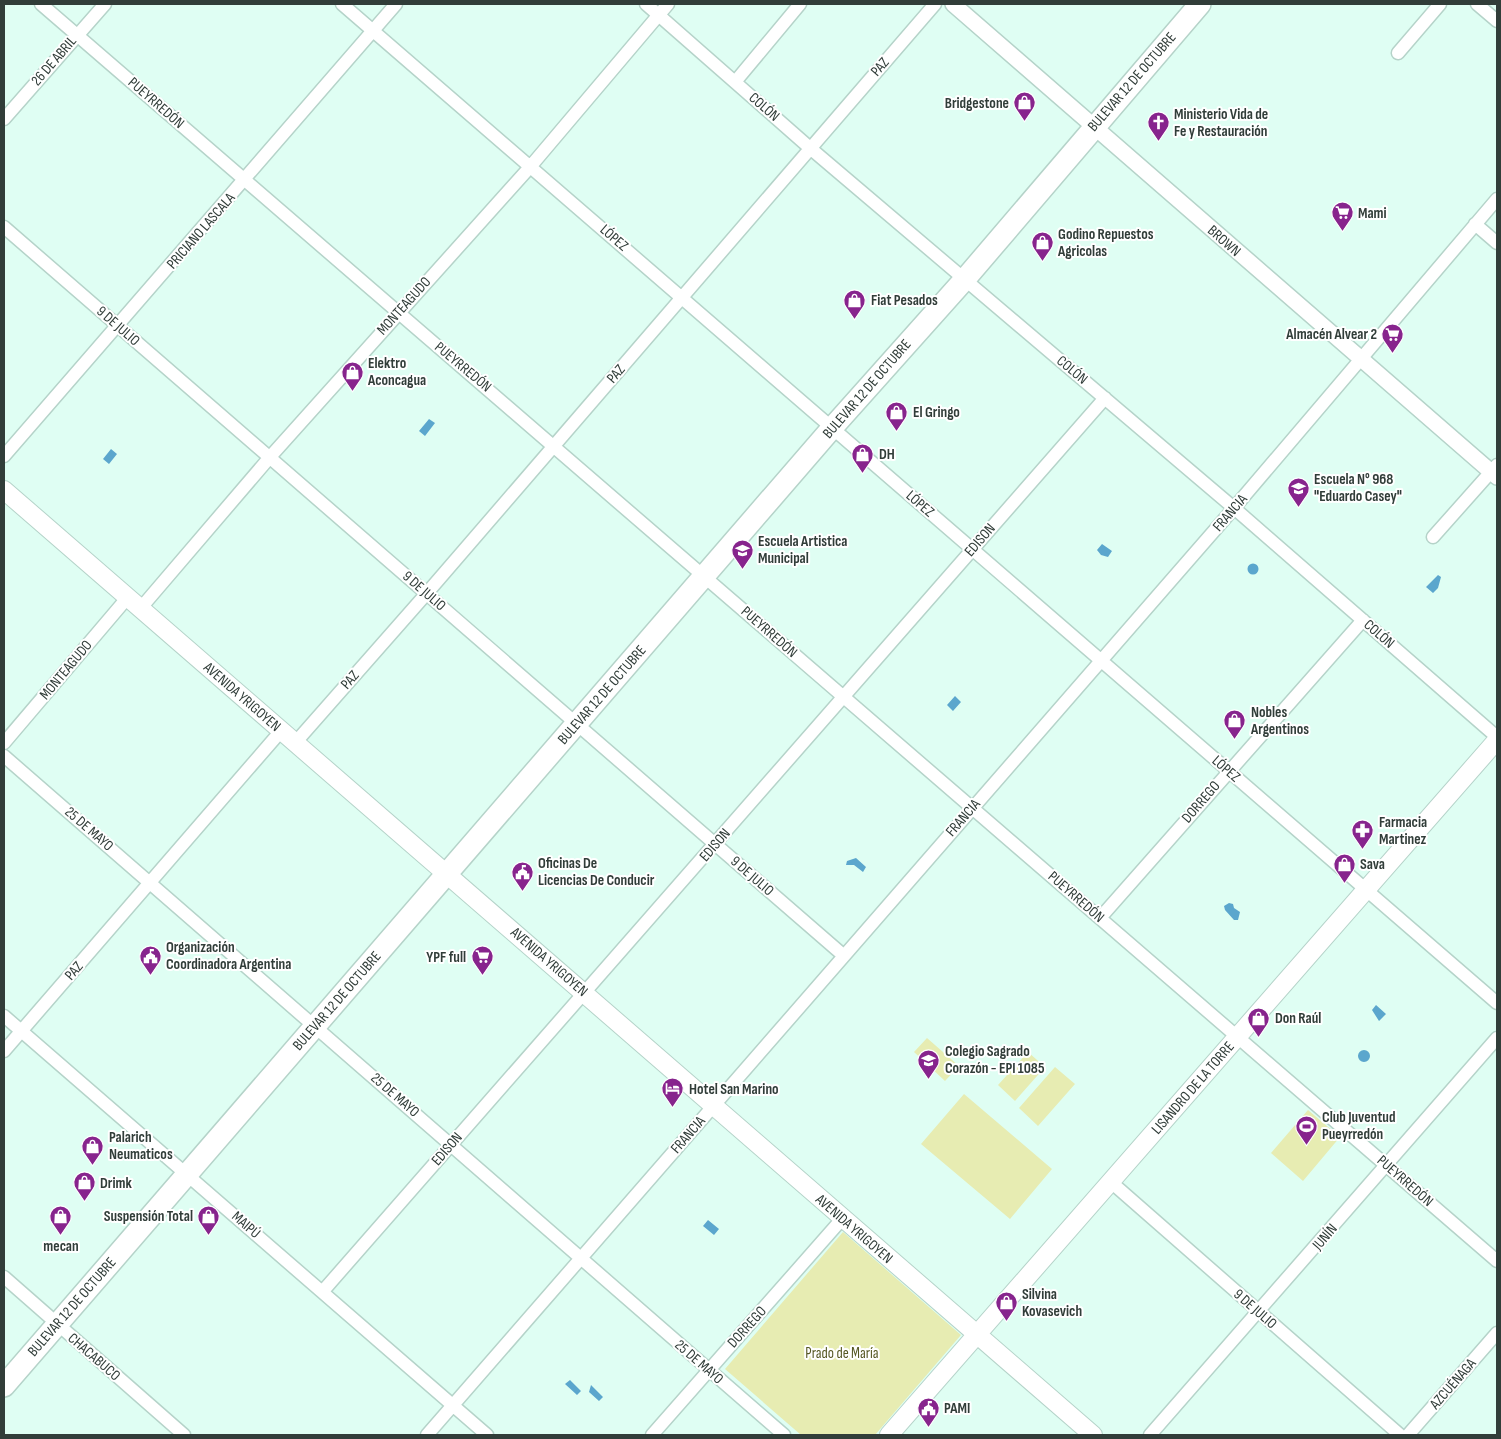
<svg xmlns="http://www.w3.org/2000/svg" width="1501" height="1439" viewBox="0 0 1501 1439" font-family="'Sofia Sans Condensed',sans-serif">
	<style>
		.green { fill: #e7ecb2 }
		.water { fill: #5ba6cd }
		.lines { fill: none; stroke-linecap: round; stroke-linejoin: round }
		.minor-casing { stroke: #b5d3c9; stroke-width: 15 }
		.tertiary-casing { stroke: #b5d3c9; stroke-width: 18 }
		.secondary-casing { stroke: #b5d3c9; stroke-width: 20 }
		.trunk-casing { stroke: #b5d3c9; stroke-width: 24 }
		.minor { stroke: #fff; stroke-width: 12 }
		.tertiary { stroke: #fff; stroke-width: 15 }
		.secondary { stroke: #fff; stroke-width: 18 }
		.trunk { stroke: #fff; stroke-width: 21 }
		.labels { text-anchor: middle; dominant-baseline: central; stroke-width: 4; stroke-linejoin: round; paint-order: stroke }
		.street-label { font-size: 15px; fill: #313d39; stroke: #fff }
		.poi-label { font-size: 15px; font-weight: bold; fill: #313d39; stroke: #fff; text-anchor: start }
		.park-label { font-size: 15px; fill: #555722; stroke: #fff }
	</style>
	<rect width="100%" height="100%" fill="#dffef3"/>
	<path class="green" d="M 927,1038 L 959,1066 L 945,1081 L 914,1052 Z
		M 1028,1052 L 1045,1067 L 1015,1101 L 998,1085 Z
		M 1055,1067 L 1075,1084 L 1038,1126 L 1019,1108 Z
		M 964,1094 L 1052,1169 L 1010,1219 L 921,1144 Z
		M 1308,1110 L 1340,1137 L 1303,1181 L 1271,1153 Z
		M 843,1232 L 961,1335 L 875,1435 L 801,1435 L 725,1369 Z"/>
	<path class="water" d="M 429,419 L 435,423 L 425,436 L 419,431 Z
		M 111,449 L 117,454 L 109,464 L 103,459 Z
		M 1102,544 L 1112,551 L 1108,557 L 1101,555 L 1097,550 Z
		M1247.5 569a5.5 5.5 0 1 1 11 0a5.5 5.5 0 1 1-11 0Z
		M 1438,575 L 1441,577 L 1438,588 L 1433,593 L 1426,587 Z
		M 955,696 L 961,702 L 953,711 L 947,705 Z
		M 856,858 L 866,867 L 863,872 L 854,865 L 846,865 L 847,861 Z
		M 1229,903 L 1233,904 L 1234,908 L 1240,912 L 1238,920 L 1234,920 L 1225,910 L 1224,906 Z
		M 1376,1005 L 1386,1014 L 1379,1021 L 1372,1010 Z
		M1358 1056a6 6 0 1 1 12 0a6 6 0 1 1-12 0Z
		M 708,1220 L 719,1229 L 714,1235 L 703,1226 Z
		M 570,1380 L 581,1391 L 577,1395 L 565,1384 Z
		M 591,1385 L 603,1397 L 599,1401 L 589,1392 Z"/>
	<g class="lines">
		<defs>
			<path id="minor" d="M 41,4 L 1497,1261
				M 342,4 L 1497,1003
				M 646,4 L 810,148 L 1234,508 L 1497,737
				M 1477,4 L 1497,21
				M 1398,53 L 1440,4
				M 735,82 L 800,4
				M 4,119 L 105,4
				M 1475,224 L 1497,243
				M 4,227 L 843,955
				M 4,456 L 396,4
				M 1433,537 L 1497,465
				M 140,609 L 270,457 L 530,167 L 668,4
				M 4,743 L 128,597
				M 295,743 L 427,593 L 935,4
				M 4,756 L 784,1435
				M 1100,918 L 1363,620
				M 4,1016 L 487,1435
				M 4,1051 L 281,731
				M 1111,1182 L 1400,1435
				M 4,1277 L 184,1435
				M 323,1291 L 1105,398
				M 427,1435 L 1234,508 L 1497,199
				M 652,1435 L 842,1219
				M 1150,1435 L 1497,1038
				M 1408,1435 L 1497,1333"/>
			<path id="tertiary" d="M 953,4 L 1497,477"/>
			<path id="secondary" d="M 4,490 L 1093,1435
				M 889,1435 L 1497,740"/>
			<path id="trunk" d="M 4,1386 L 832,428 L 965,279 L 1200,4"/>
		</defs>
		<use href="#minor" class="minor-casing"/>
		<use href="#tertiary" class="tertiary-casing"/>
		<use href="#secondary" class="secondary-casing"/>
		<use href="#trunk" class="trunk-casing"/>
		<use href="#minor" class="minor"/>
		<use href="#tertiary" class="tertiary"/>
		<use href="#secondary" class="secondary"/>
		<use href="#trunk" class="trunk"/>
	</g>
	<defs>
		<symbol id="shop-pin" viewBox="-11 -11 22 30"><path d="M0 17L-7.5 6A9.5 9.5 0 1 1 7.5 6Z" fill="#87248d" stroke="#fff"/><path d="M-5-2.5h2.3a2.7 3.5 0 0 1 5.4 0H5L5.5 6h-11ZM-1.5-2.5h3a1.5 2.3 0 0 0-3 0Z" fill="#fff"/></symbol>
		<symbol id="church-pin" viewBox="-11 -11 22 30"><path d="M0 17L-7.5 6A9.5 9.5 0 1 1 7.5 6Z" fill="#87248d" stroke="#fff"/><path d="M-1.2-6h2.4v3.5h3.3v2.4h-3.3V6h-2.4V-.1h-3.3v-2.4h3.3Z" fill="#fff"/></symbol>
		<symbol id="supermarket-pin" viewBox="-11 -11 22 30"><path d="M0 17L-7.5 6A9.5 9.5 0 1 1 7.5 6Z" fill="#87248d" stroke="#fff"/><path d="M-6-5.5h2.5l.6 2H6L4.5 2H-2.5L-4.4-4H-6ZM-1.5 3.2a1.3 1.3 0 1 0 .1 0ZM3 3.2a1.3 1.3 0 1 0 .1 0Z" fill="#fff"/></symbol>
		<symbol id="school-pin" viewBox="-11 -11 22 30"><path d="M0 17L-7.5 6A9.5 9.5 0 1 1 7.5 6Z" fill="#87248d" stroke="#fff"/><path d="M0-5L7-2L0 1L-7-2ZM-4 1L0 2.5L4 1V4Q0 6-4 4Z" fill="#fff"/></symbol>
		<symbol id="pharmacy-pin" viewBox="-11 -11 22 30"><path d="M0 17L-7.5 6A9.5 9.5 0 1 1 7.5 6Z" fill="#87248d" stroke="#fff"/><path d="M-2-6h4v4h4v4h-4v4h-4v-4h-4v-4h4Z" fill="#fff"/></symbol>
		<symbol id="civic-pin" viewBox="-11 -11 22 30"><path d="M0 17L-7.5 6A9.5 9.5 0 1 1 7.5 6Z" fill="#87248d" stroke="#fff"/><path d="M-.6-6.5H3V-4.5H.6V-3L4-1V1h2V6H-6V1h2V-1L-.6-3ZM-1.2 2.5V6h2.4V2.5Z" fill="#fff"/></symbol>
		<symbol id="hotel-pin" viewBox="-11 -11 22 30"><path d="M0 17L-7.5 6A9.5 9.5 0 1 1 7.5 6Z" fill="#87248d" stroke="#fff"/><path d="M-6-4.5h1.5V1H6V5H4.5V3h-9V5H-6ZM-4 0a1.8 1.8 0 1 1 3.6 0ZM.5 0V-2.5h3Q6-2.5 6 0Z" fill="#fff"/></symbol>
		<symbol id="stadium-pin" viewBox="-11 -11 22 30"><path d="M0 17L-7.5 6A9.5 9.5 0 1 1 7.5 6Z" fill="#87248d" stroke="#fff"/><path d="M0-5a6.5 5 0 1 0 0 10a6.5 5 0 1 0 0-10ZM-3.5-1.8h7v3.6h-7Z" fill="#fff"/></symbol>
	</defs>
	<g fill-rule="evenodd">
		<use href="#shop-pin" x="1012" y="90" width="25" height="34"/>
		<use href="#church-pin" x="1146" y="110" width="25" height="34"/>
		<use href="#supermarket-pin" x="1330" y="200" width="25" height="34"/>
		<use href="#shop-pin" x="1030" y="230" width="25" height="34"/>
		<use href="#shop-pin" x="842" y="288" width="25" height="34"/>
		<use href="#supermarket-pin" x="1380" y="322" width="25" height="34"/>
		<use href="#shop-pin" x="340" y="360" width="25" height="34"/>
		<use href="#shop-pin" x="884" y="400" width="25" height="34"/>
		<use href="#shop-pin" x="850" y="442" width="25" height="34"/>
		<use href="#school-pin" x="1286" y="476" width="25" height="34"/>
		<use href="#school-pin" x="730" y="538" width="25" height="34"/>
		<use href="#shop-pin" x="1222" y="708" width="25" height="34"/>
		<use href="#pharmacy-pin" x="1350" y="818" width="25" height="34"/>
		<use href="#shop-pin" x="1332" y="852" width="25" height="34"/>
		<use href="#civic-pin" x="510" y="860" width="25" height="34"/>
		<use href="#civic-pin" x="138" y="944" width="25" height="34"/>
		<use href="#supermarket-pin" x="470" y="944" width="25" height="34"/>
		<use href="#shop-pin" x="1246" y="1006" width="25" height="34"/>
		<use href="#school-pin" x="916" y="1048" width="25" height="34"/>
		<use href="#hotel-pin" x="660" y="1076" width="25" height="34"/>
		<use href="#stadium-pin" x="1294" y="1114" width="25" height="34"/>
		<use href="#shop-pin" x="80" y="1134" width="25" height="34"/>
		<use href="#shop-pin" x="72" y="1170" width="25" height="34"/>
		<use href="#shop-pin" x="196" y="1204" width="25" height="34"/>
		<use href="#shop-pin" x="48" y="1204" width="25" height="34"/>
		<use href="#shop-pin" x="994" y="1290" width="25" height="34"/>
		<use href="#civic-pin" x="916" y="1396" width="25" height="34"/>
	</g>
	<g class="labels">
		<g class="street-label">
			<text transform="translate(54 61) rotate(-49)">26 DE ABRIL</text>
			<text transform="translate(880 67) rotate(-49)">PAZ</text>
			<text transform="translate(1132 82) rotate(-49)">BULEVAR 12 DE OCTUBRE</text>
			<text transform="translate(156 103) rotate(41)">PUEYRREDÓN</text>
			<text transform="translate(764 107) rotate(41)">COLÓN</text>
			<text transform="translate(201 231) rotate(-49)">PRICIANO LASCALA</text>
			<text transform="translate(614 238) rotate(41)">LÓPEZ</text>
			<text transform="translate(1224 241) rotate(41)">BROWN</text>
			<text transform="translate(404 306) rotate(-48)">MONTEAGUDO</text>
			<text transform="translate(118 326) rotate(41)">9 DE JULIO</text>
			<text transform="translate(463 367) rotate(40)">PUEYRREDÓN</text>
			<text transform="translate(1072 370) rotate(40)">COLÓN</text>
			<text transform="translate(616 374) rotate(-49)">PAZ</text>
			<text transform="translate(867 389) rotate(-49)">BULEVAR 12 DE OCTUBRE</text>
			<text transform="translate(920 504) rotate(41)">LÓPEZ</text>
			<text transform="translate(1230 513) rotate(-49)">FRANCIA</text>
			<text transform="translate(980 540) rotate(-49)">EDISON</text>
			<text transform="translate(424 591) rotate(41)">9 DE JULIO</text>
			<text transform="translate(769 632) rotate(41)">PUEYRREDÓN</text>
			<text transform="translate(1379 634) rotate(41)">COLÓN</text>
			<text transform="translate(66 670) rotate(-50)">MONTEAGUDO</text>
			<text transform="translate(350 680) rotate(-49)">PAZ</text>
			<text transform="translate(602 695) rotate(-49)">BULEVAR 12 DE OCTUBRE</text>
			<text transform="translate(242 697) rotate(41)">AVENIDA YRIGOYEN</text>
			<text transform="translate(1226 769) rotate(41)">LÓPEZ</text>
			<text transform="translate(1201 802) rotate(-49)">DORREGO</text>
			<text transform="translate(963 818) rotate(-49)">FRANCIA</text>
			<text transform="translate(89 829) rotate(41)">25 DE MAYO</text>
			<text transform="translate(715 845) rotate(-49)">EDISON</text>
			<text transform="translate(752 876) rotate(41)">9 DE JULIO</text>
			<text transform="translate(1076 897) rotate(41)">PUEYRREDÓN</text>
			<text transform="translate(549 962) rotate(41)">AVENIDA YRIGOYEN</text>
			<text transform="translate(74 971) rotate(-49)">PAZ</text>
			<text transform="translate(337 1001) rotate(-49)">BULEVAR 12 DE OCTUBRE</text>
			<text transform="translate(1193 1088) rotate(-49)">LISANDRO DE LA TORRE</text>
			<text transform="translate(395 1095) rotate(41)">25 DE MAYO</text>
			<text transform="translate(688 1135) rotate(-49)">FRANCIA</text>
			<text transform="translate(447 1149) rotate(-49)">EDISON</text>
			<text transform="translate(1405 1181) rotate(41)">PUEYRREDÓN</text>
			<text transform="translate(246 1225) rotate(41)">MAIPÚ</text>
			<text transform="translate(854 1229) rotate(41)">AVENIDA YRIGOYEN</text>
			<text transform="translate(1325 1237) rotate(-49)">JUNÍN</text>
			<text transform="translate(72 1307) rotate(-49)">BULEVAR 12 DE OCTUBRE</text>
			<text transform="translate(1255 1309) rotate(41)">9 DE JULIO</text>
			<text transform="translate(747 1327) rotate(-48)">DORREGO</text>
			<text transform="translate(94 1357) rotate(41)">CHACABUCO</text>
			<text transform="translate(699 1362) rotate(41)">25 DE MAYO</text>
			<text transform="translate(1453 1384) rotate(-49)">AZCUÉNAGA</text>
		</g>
		<g class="poi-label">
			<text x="1009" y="103" text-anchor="end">Bridgestone</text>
			<text x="1174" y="114">Ministerio Vida de<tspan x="1174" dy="17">Fe y Restauración</tspan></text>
			<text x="1358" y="213">Mami</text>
			<text x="1058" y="234">Godino Repuestos<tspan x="1058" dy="17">Agricolas</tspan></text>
			<text x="871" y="300">Fiat Pesados</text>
			<text x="1377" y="334" text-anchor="end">Almacén Alvear 2</text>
			<text x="368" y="363">Elektro<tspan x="368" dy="17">Aconcagua</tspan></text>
			<text x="913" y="412">El Gringo</text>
			<text x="879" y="454">DH</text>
			<text x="1314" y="479">Escuela N° 968<tspan x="1314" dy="17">"Eduardo Casey"</tspan></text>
			<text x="758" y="541">Escuela Artistica<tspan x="758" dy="17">Municipal</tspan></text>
			<text x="1251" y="712">Nobles<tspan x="1251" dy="17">Argentinos</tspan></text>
			<text x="1379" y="822">Farmacia<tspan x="1379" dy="17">Martinez</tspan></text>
			<text x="538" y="863">Oficinas De<tspan x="538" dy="17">Licencias De Conducir</tspan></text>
			<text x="1360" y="864">Sava</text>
			<text x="166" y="947">Organización<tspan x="166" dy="17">Coordinadora Argentina</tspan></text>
			<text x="466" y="957" text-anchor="end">YPF full</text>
			<text x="1275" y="1018">Don Raúl</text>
			<text x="945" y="1051">Colegio Sagrado<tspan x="945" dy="17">Corazón - EPI 1085</tspan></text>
			<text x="689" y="1089">Hotel San Marino</text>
			<text x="1322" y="1117">Club Juventud<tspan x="1322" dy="17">Pueyrredón</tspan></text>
			<text x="109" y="1137">Palarich<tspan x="109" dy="17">Neumaticos</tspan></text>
			<text x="100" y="1183">Drimk</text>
			<text x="193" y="1216" text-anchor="end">Suspensión Total</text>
			<text x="61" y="1246" text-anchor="middle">mecan</text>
			<text x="1022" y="1294">Silvina<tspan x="1022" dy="17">Kovasevich</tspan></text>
			<text x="944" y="1408">PAMI</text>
		</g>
		<g class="park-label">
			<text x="842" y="1353">Prado de María</text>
		</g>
	</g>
	<rect width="1501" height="1439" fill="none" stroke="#313d39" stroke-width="10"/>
</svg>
